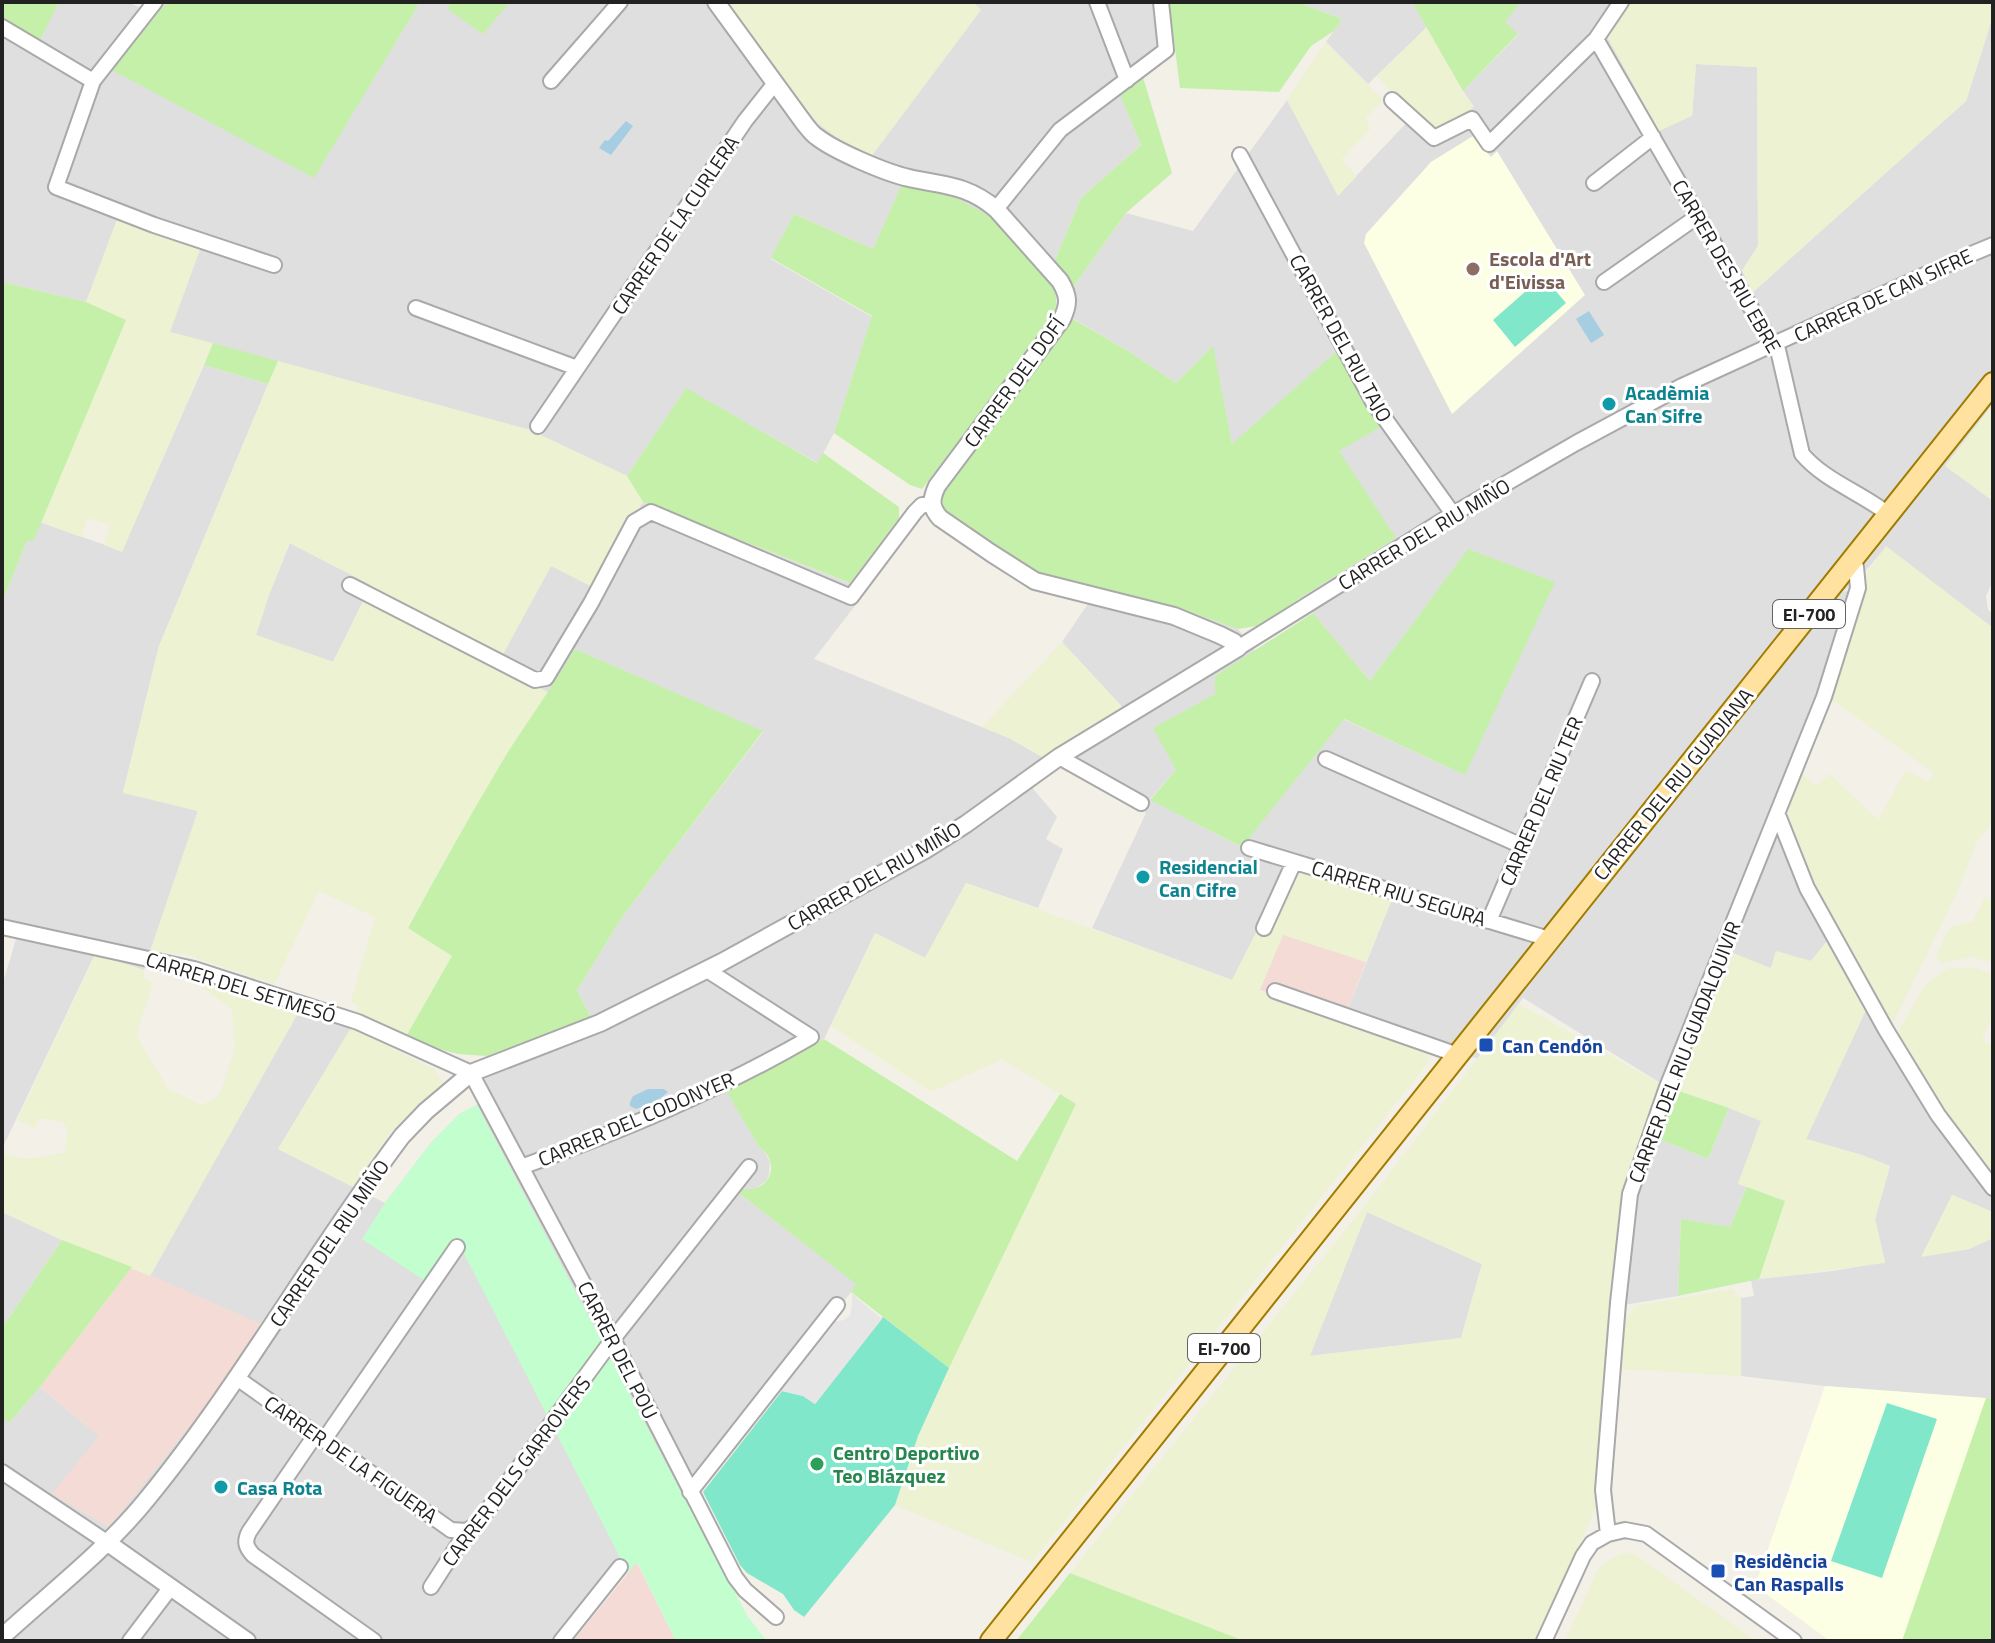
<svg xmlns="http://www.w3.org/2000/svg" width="1995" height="1643" viewBox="0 0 1995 1643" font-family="'Titillium Web',sans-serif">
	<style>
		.residential { fill: #e0dfdf }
		.commercial { fill: #f4dbd6 }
		.education { fill: #fcffe4 }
		.farmland { fill: #ecf2d2; fill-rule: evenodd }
		.grass { fill: #c5f0aa }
		.park { fill: #c3fece }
		.pitch { fill: #80e7cb }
		.parking { fill: #e6e6e6 }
		.water { fill: #a5cee3 }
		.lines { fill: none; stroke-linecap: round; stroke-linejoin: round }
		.minor-casing { stroke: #a9a9a9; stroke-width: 18 }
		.tertiary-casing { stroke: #a9a9a9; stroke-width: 20 }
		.primary-casing { stroke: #9f7c00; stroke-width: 24 }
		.minor { stroke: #fff; stroke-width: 14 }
		.tertiary { stroke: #fff; stroke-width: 16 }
		.primary { stroke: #ffe1a0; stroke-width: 20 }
		.education-dot { fill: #8d6e63; stroke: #fff; stroke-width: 3 }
		.culture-dot { fill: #0f9aa8; stroke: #fff; stroke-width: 3 }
		.transit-dot { fill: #1a4fb4; stroke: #fff; stroke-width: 3 }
		.leisure-dot { fill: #2e9e5b; stroke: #fff; stroke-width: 3 }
		.labels { text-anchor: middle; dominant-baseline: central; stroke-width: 6; stroke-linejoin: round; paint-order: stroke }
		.shield { fill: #fff; stroke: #646464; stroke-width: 2 }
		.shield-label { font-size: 18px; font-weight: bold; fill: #222 }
		.street-label { font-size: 20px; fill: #222; stroke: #fff }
		.education-label { font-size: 20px; font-weight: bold; fill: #785e54; stroke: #fff; text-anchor: start }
		.culture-label { font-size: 20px; font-weight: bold; fill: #0d838f; stroke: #fff; text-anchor: start }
		.transit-label { font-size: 20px; font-weight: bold; fill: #164399; stroke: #fff; text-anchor: start }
		.leisure-label { font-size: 20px; font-weight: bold; fill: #27864d; stroke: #fff; text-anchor: start }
	</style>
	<rect width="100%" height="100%" fill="#f3f0e8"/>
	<path class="residential" d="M 59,2 L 129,2 L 142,9 L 147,2 L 167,2 L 112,69 L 313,177 L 420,2 L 725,2 L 818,124 L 981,10 L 973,2 L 1169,2 L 1174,52 L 1119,91 L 1141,145 L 1081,198 L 1056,258 L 1041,274 L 990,216 L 901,187 L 873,249 L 794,214 L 771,259 L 872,317 L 834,433 L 818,463 L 686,389 L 627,476 L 530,430 L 170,332 L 118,220 L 86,302 L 2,282 L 2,17 L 39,39 Z
		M 1298,2 L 1412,2 L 1427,27 L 1368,84 L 1326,42 L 1342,19 Z
		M 1521,2 L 1630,2 L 1607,37 L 1692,115 L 1696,64 L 1757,67 L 1758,246 L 1743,270 L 1753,292 L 1966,101 L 1993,16 L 1993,404 L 1946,466 L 1993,501 L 1993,580 L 1986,596 L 1988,610 L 1993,614 L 1993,628 L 1886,547 L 1869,567 L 1843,592 L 1858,588 L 1778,815 L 1833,934 L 1811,961 L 1776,952 L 1771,968 L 1667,1087 L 1523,998 L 1478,1058 L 1430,1054 L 1343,1021 L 1392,899 L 1297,870 L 1267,935 L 1257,931 L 1232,980 L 1092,928 L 1146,813 L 1062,764 L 1052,751 L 1125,710 L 1062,642 L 1098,589 L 1184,610 L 1238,629 L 1256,651 L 1215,676 L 1215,694 L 1176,770 L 1150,799 L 1241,847 L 1343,719 L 1465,775 L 1468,550 L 1370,681 L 1300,598 L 1395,538 L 1338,450 L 1381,427 L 1371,412 L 1232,444 L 1212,347 L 1176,383 L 1125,349 L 1072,318 L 1052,317 L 1126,213 L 1193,231 L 1287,100 L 1338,195 L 1414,115 L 1474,107 L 1463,91 L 1518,35 L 1504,22 Z
		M 204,365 L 268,384 L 159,646 L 123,792 L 198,811 L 144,970 L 95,954 L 2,1149 L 2,986 L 16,939 L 2,934 L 2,603 L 27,539 L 33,541 L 40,522 L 122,551 Z
		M 643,502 L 867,590 L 814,659 L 1009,738 L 1044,758 L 1053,771 L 1030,785 L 1057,817 L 1046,839 L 1063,849 L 1038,908 L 966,883 L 925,958 L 875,933 L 824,1039 L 727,1091 L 759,1147 L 764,1151 L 770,1162 L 769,1175 L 766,1181 L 755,1189 L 740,1194 L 857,1284 L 775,1394 L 687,1503 L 636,1561 L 573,1641 L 2,1641 L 2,1418 L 9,1423 L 40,1387 L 99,1436 L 260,1324 L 150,1276 L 298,1013 L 351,1028 L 278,1149 L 385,1203 L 430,1144 L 459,1114 L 477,1105 L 486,1056 L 591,1018 L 577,990 L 623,916 L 763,732 L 575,649 L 549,693 L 497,665 L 551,566 L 592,586 Z
		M 290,543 L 371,585 L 333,662 L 256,635 L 269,595 Z
		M 1870,1001 L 1993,1188 L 1993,1212 L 1952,1195 L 1922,1256 L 1969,1249 L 1993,1238 L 1993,1317 L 1991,1318 L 1993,1399 L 1825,1386 L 1741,1376 L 1741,1298 L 1754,1296 L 1751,1280 L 1833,1271 L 1885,1262 L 1875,1219 L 1890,1166 L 1862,1155 L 1806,1139 Z
		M 1729,1108 L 1762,1121 L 1738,1183 L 1747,1187 L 1730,1227 L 1681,1220 L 1678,1296 L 1618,1306 L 1630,1194 L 1651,1136 L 1708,1159 Z
		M 2,1212 L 62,1240 L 2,1328 Z
		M 1367,1212 L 1482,1264 L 1461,1338 L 1309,1356 Z"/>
	<path class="commercial" d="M 1283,934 L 1366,962 L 1343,1021 L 1259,990 Z
		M 132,1267 L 261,1324 L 217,1392 L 109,1527 L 52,1494 L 99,1436 L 40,1387 Z
		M 636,1561 L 676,1641 L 573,1641 L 628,1573 Z"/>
	<path class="education" d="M 1473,136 L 1491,157 L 1497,151 L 1585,295 L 1452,414 L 1364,243 L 1366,234 L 1431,162 Z
		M 1825,1386 L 1986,1398 L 1902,1641 L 1830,1641 L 1755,1586 Z"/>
	<path class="farmland" d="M 725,2 L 973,2 L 981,10 L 871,157 L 857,152 L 818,124 Z
		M 1630,2 L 1993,2 L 1993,16 L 1966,101 L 1752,293 L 1742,270 L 1758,246 L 1757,67 L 1696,64 L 1692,116 L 1659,131 L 1607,37 Z
		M 1427,27 L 1463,91 L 1474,107 L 1434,132 L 1414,115 L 1377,76 Z
		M 1326,42 L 1383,100 L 1366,118 L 1370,129 L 1341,160 L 1357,176 L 1338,196 L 1287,100 Z
		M 117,219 L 201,247 L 170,332 L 213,343 L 122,552 L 104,545 L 110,525 L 88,518 L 81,537 L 40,522 L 126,320 L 86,302 Z
		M 278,361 L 530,430 L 627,476 L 643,502 L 592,587 L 551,566 L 501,658 L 371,585 L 289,543 L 269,595 L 256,635 L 333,662 L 365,598 L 549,693 L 509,751 L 438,872 L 408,927 L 453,955 L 404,1040 L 355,1014 L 359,1007 L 351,1001 L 375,917 L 319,891 L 274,984 L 188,955 L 150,951 L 198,811 L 123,793 L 159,646 Z
		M 1993,404 L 1993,501 L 1945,466 Z
		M 1886,546 L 1993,628 L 1993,821 L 1976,843 L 1958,890 L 1895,1019 L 1892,1022 L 1886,1019 L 1806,876 L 1786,807 L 1801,773 L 1816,786 L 1830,774 L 1878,820 L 1906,770 L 1928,782 L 1934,773 L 1830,698 L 1868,571 Z
		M 1062,642 L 1125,710 L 1052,751 L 1044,758 L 1009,738 L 982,727 Z
		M 1298,869 L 1392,899 L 1366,962 L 1283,935 L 1260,990 L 1430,1054 L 1427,1064 L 1032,1562 L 895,1505 L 918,1436 L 949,1368 L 1076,1104 L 1002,1059 L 931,1092 L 831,1026 L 875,933 L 925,958 L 966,883 L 1232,980 L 1257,931 L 1268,935 Z
		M 1985,897 L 1993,902 L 1993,962 L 1971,957 L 1941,963 L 1936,955 L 1950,927 L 1973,921 Z
		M 1833,934 L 1870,1001 L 1806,1139 L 1867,1157 L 1890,1166 L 1875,1219 L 1885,1263 L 1759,1279 L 1785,1201 L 1738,1184 L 1761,1121 L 1729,1108 L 1666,1087 L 1630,1194 L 1603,1490 L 1539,1641 L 1244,1641 L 1070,1573 L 1360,1212 L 1519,1004 L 1666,1087 L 1723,949 L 1771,968 L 1776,951 L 1811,961 ZM 1367,1212 L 1482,1264 L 1461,1338 L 1310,1356 Z
		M 96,954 L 144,970 L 144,979 L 153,983 L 136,1035 L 168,1089 L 202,1105 L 219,1096 L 235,1049 L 232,1009 L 203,988 L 209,981 L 298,1013 L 150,1276 L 62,1240 L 2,1212 L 2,1154 L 27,1159 L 65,1153 L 68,1131 L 63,1122 L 41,1118 L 34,1128 L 17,1120 Z
		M 1948,968 L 1976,968 L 1993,975 L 1993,1013 L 1982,1040 L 1993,1046 L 1993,1176 L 1946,1115 L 1899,1041 L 1900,1028 L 1926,984 Z
		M 351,1028 L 434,1069 L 444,1084 L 391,1131 L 353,1187 L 278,1149 Z
		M 1952,1195 L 1993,1212 L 1993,1238 L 1969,1249 L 1921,1257 Z
		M 1732,1289 L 1741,1298 L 1741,1376 L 1621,1369 L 1624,1321 L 1635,1306 Z
		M 1624,1553 L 1636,1555 L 1756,1641 L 1565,1641 L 1598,1569 L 1609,1560 Z"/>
	<path class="grass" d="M 2,2 L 59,2 L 40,40 L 2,17 Z
		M 167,2 L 420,2 L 314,178 L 112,70 Z
		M 452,2 L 510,2 L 483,34 L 447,9 Z
		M 1169,2 L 1298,2 L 1342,19 L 1334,31 L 1311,46 L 1279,92 L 1180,88 Z
		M 1412,2 L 1521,2 L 1505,22 L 1518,34 L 1463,91 Z
		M 1142,74 L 1172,173 L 1126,213 L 1074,286 L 1053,261 L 1056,258 L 1081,198 L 1141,145 L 1118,90 Z
		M 901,186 L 946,193 L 990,216 L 1051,285 C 1058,297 1058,304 1052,317 L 922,489 L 910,485 L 834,433 L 872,316 L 771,258 L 794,214 L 873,249 Z
		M 2,282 L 86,302 L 126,320 L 33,542 L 27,540 L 2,603 Z
		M 1071,318 L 1125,349 L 1176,383 L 1213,346 L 1232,444 L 1337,351 L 1381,427 L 1339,451 L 1396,538 L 1300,598 L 1263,625 L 1238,629 L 1184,610 L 1037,574 L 948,514 C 941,506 940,501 943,490 Z
		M 213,343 L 278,361 L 268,384 L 204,365 Z
		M 686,388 L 817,463 L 823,453 L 899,507 L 899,518 L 850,583 L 643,502 L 627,476 Z
		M 1468,549 L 1555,582 L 1465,775 L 1344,719 L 1242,847 L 1150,800 L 1176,770 L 1153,728 L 1215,694 L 1215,676 L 1313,613 L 1370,681 Z
		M 575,649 L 763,731 L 623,916 L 577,990 L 591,1018 L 486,1056 L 458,1054 L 404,1040 L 452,956 L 408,928 C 440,869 473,810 508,752 C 530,718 554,684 575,649 Z
		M 824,1039 L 1017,1161 L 1060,1094 L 1076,1104 L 949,1368 L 851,1292 L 856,1284 L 740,1194 L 742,1189 C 770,1193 782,1163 759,1147 L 726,1091 Z
		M 1667,1087 L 1729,1108 L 1708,1159 L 1651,1136 Z
		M 1747,1187 L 1785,1201 L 1759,1279 L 1678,1296 L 1681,1219 L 1730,1227 Z
		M 62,1240 L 132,1267 L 40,1387 L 9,1423 L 2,1418 L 2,1328 Z
		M 1986,1398 L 1993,1399 L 1993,1641 L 1902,1641 Z
		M 1070,1573 L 1244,1641 L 1016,1641 Z"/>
	<path class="park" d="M 477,1105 L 687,1503 L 748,1617 L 767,1641 L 676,1641 L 637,1562 L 628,1573 L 456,1238 L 425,1281 L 362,1239 L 385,1203 L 430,1144 L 459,1114 Z"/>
	<path class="pitch" d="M 1543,276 L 1566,303 L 1515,347 L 1493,320 Z
		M 883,1317 L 949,1368 L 918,1436 L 895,1505 L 804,1617 L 794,1610 L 783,1594 L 747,1573 L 740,1565 L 703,1492 L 782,1391 L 803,1396 L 815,1404 Z
		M 1887,1403 L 1937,1419 L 1882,1578 L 1831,1561 Z"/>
	<path class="parking" d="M 852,1294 L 882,1319 L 815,1404 L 803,1396 L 778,1390 L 832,1322 L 844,1320 L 850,1316 L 852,1305 Z"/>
	<path class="water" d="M 626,121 L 633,126 L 611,155 L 599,148 L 605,140 L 608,141 Z
		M 1589,311 L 1604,335 L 1591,343 L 1576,319 Z
		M 648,1089 L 664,1089 L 668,1092 L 658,1100 L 636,1109 L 630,1106 L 630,1102 L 633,1096 Z"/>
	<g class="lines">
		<defs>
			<path id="minor" d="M 155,2 L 93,81 L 56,187 L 154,225 L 274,265
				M 1097,2 L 1127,80
				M 2,27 L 93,81
				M 1596,39 L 1773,346 L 1778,350 L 1802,454 C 1825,481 1860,492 1888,514
				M 551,81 L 620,2
				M 1392,100 L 1434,138 L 1472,119 L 1489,144 L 1596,39 L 1621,2
				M 1240,155 L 1373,402 L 1453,514
				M 1594,183 L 1653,137
				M 996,209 L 1060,130 L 1166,50 L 1161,2
				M 1604,282 L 1698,216
				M 416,308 L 577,368
				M 538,426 L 745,121 L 775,83
				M 350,585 L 535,680 L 546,678 L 591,603 L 634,522 L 651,512 L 851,597 L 915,512 L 922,505 L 932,505
				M 1238,648 L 1453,514 L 1576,443 L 1682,386 L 1964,257 L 1993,245
				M 1059,757 L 1141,803
				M 1326,759 L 1522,846
				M 1778,815 L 1807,888 L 1886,1030 L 1938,1115 L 1993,1188
				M 1249,848 L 1549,939
				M 1489,921 L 1592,681
				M 2,927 L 194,969 L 358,1022 L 471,1073 L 613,1339 L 735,1577 L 745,1590 L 776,1617
				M 1264,928 L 1294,862
				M 1275,991 L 1458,1055
				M 521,1167 C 621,1131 718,1091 811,1037 L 707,970
				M 237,1378 L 451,1530 L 467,1531
				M 316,1434 L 249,1532 C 244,1542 246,1547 253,1555 L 374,1641
				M 324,1440 L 457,1247
				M 2,1472 L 108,1543
				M 690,1492 L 837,1305
				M 1608,1534 L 1603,1490 L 1618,1303 L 1630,1194 L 1667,1087 L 1824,697 L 1858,588 L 1856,567 L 1850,562
				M 431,1587 L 467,1531 L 478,1523 L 613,1339 L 749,1167
				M 130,1641 L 171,1587
				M 561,1641 L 620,1567
				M 1544,1641 L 1583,1556 L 1592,1543 L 1608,1534 L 1625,1530 L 1646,1534 L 1794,1641"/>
			<path id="tertiary" d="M 108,1543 L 247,1641
				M 2,1637 C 51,1592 105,1551 147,1499 C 241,1384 313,1254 402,1136 L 426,1111 L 471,1073 L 600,1023 L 722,962 L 925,850 L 966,824 L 1059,757 L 1238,648 L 1234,642 L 1220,635 L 1174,616 L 1035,581 L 991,553 L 940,518 C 930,507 931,499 937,486 L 1062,319 C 1069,304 1069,296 1060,281 L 996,209 C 966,184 944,186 909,178 C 886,173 835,151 817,137 C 812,134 808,128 804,123 L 716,2"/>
			<path id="primary" d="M 991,1641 L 1993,383"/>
		</defs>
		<use href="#minor" class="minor-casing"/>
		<use href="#tertiary" class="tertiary-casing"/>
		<use href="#primary" class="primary-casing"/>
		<use href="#minor" class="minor"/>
		<use href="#tertiary" class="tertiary"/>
		<use href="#primary" class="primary"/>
	</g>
	<circle class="education-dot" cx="1473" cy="269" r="8"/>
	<g class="culture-dot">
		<circle cx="1609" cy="404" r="8"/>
		<circle cx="1143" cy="877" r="8"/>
		<circle cx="221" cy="1487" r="8"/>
	</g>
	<g class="transit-dot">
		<rect x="1478" y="1037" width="16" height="16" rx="4"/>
		<rect x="1710" y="1563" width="16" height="16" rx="4"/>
	</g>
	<circle class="leisure-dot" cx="817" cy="1464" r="8"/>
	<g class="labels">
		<g class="shield">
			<rect x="1773" y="600" width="72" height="28" rx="6"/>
			<rect x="1188" y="1334" width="72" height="28" rx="6"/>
		</g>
		<g class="shield-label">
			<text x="1809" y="614">EI-700</text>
			<text x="1224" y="1348">EI-700</text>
		</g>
		<g class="street-label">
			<text transform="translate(675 225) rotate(-56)">CARRER DE LA CURLERA</text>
			<text transform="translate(1727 266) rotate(60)">CARRER DES RIU EBRE</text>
			<text transform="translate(1883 295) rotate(-25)">CARRER DE CAN SIFRE</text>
			<text transform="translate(1341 338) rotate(61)">CARRER DEL RIU TAJO</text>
			<text transform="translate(1014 382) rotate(-54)">CARRER DEL DOFÍ</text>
			<text transform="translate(1424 534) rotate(-31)">CARRER DEL RIU MIÑO</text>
			<text transform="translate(1673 784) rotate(-51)">CARRER DEL RIU GUADIANA</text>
			<text transform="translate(1541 801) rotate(-67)">CARRER DEL RIU TER</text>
			<text transform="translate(874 876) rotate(-30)">CARRER DEL RIU MIÑO</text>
			<text transform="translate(1399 893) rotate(17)">CARRER RIU SEGURA</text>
			<text transform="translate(241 987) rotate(17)">CARRER DEL SETMESÓ</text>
			<text transform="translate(1684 1052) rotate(-69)">CARRER DEL RIU GUADALQUIVIR</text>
			<text transform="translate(636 1119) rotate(-23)">CARRER DEL CODONYER</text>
			<text transform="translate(329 1243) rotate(-56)">CARRER DEL RIU MIÑO</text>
			<text transform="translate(618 1350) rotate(63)">CARRER DEL POU</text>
			<text transform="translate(351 1459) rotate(35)">CARRER DE LA FIGUERA</text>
			<text transform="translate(516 1471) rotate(-53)">CARRER DELS GARROVERS</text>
		</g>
		<g class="education-label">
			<text x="1489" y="258">Escola d'Art<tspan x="1489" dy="23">d'Eivissa</tspan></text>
		</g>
		<g class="culture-label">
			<text x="1625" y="392">Acadèmia<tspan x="1625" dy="23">Can Sifre</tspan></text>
			<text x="1159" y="866">Residencial<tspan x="1159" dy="23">Can Cifre</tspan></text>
			<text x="237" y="1487">Casa Rota</text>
		</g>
		<g class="transit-label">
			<text x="1502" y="1045">Can Cendón</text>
			<text x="1734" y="1560">Residència<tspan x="1734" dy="23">Can Raspalls</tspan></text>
		</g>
		<g class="leisure-label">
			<text x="833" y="1452">Centro Deportivo<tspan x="833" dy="23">Teo Blázquez</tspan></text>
		</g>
	</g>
	<rect width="1995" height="1643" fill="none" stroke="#222222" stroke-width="8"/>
</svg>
